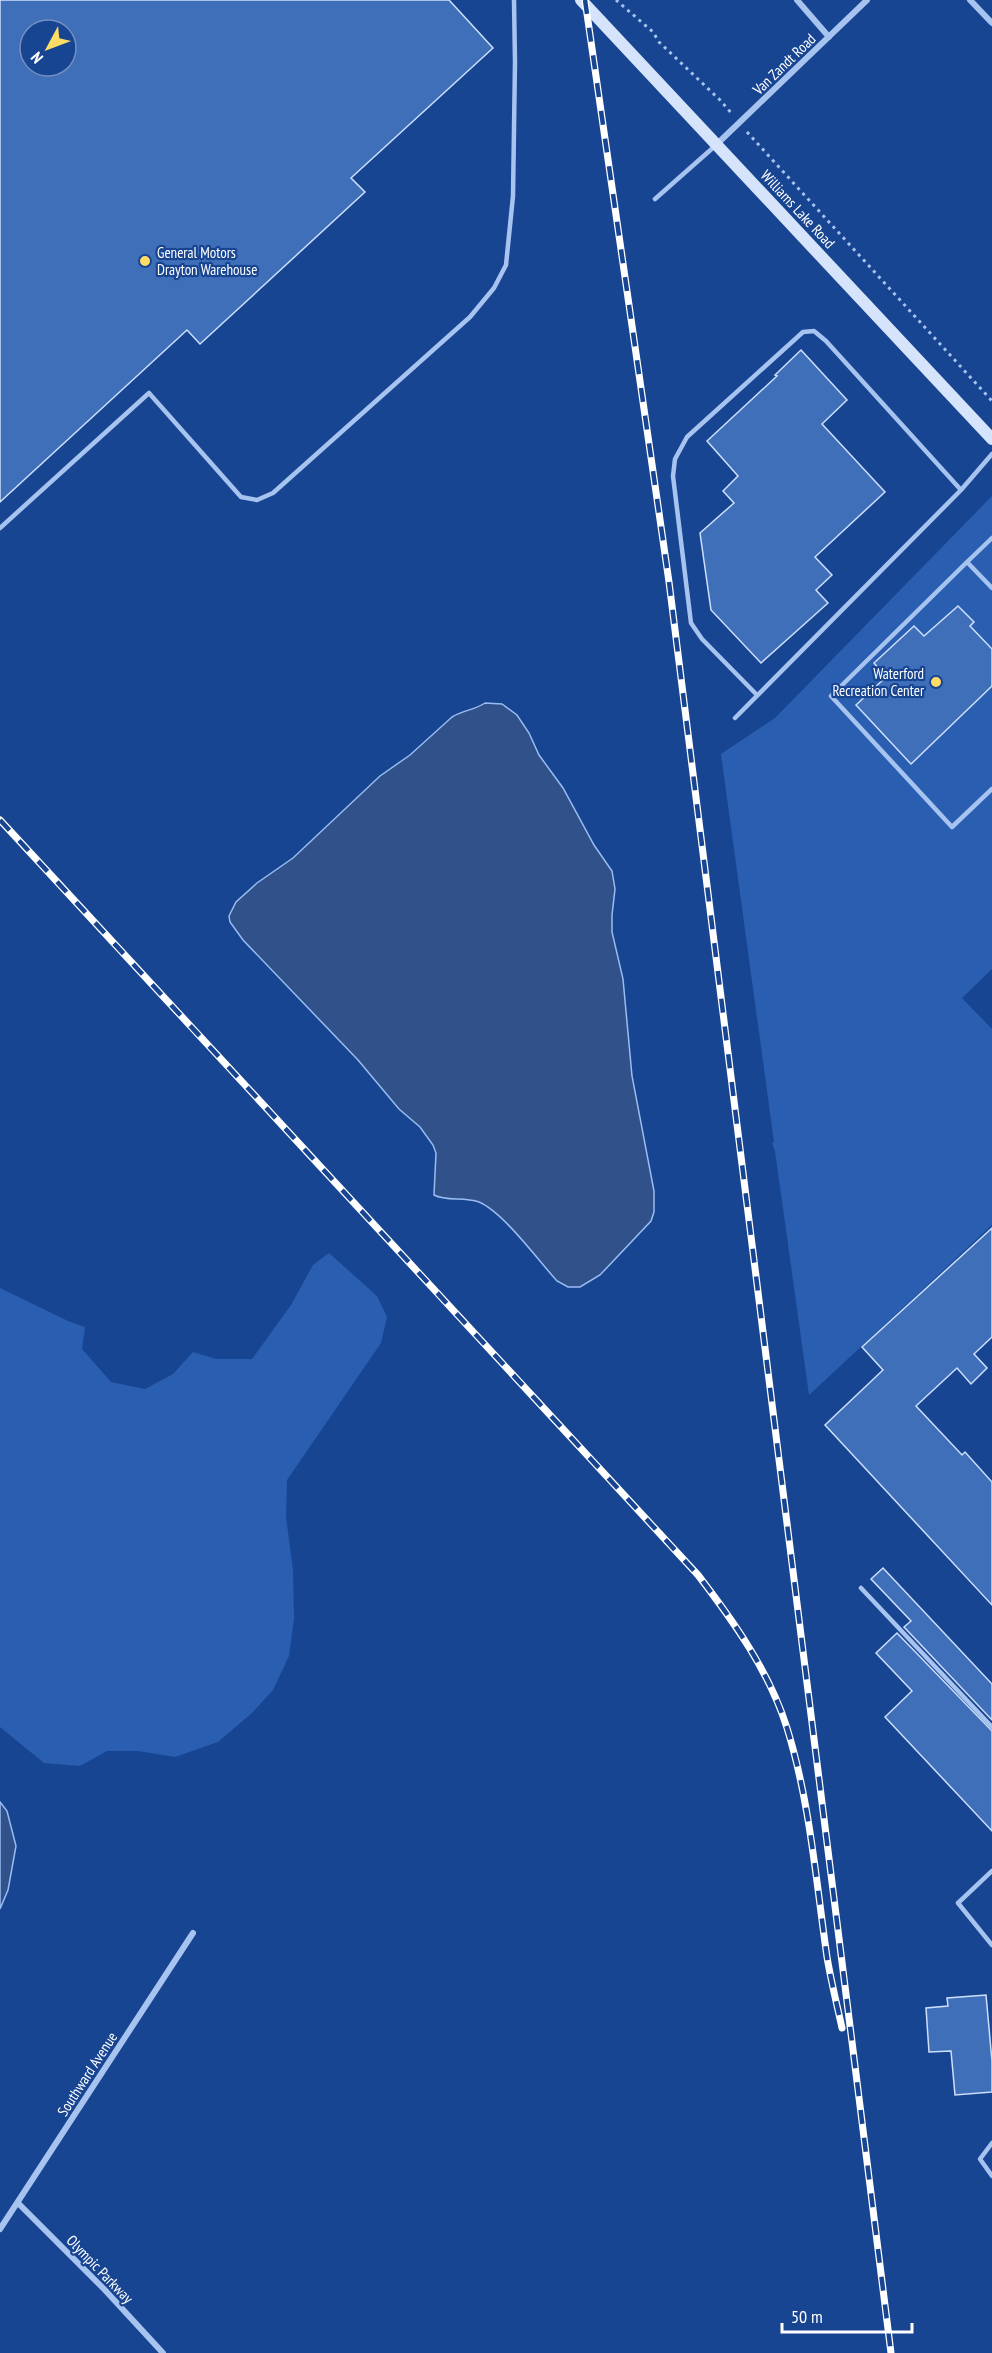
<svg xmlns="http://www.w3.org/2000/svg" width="992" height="2353" viewBox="0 0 992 2353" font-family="'PT Sans Narrow',sans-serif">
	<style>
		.green { fill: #2a5eb1 }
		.water { fill: #30518a; stroke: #99bdf2; stroke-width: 1.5 }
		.building { fill: #406fb9; stroke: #cddffb; stroke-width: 1.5; fill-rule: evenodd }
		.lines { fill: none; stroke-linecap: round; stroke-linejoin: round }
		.path { stroke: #a7c3f0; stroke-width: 3; stroke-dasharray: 3 4.5; stroke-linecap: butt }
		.lane { stroke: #a7c3f0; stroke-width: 4.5 }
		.street { stroke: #a7c3f0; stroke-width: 6 }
		.secondary { stroke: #d5e3fb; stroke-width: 12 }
		.rail-casing { stroke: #fff; stroke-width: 7 }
		.rail { stroke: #184592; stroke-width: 4.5; stroke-dasharray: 14; stroke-linecap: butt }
		.poi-dot { fill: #ffdc66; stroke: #184592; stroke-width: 2 }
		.labels { text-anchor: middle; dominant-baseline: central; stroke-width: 4.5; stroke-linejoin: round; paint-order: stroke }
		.street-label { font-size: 15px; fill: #fff; stroke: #184592 }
		.poi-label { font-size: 15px; fill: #fff; stroke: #184592; text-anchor: start }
	</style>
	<rect width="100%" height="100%" fill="#184592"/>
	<path class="green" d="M 992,496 L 992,969 L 962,998 L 992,1029 L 992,1225 L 809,1395 L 775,1151 L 772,1143 L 774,1142 L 721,754 L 775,718 Z
		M 329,1253 L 377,1296 L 387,1317 L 381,1343 L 287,1480 L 286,1517 L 293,1570 L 294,1619 L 289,1656 L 273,1690 L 252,1713 L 218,1742 L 175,1757 L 138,1751 L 107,1751 L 80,1766 L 44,1763 L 0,1727 L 0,1288 L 68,1321 L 85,1327 L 82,1349 L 111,1382 L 145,1389 L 173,1374 L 193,1352 L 216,1359 L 252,1359 L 291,1305 L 313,1265 Z"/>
	<path class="water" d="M 485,703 L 502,704 L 517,715 L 529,733 L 539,755 L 563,788 L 594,845 L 612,871 L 615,889 L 612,915 L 612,932 L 623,979 L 632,1076 L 654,1191 L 654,1212 L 651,1221 L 600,1275 L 580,1287 L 568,1287 L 557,1281 C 538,1260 503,1212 479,1202 C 464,1196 447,1202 434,1195 L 436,1153 L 433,1145 L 420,1127 L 399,1109 L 358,1060 L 243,940 L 230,922 L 229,916 L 236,902 L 257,883 L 293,858 L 380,776 L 410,755 L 452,717 C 463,710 475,710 485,703 Z
		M 0,1802 L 7,1811 L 16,1846 L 8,1890 L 0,1909 Z"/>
	<path class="building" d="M 0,0 L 449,0 L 493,48 L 351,178 L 365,192 L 200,344 L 187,330 L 0,502 ZM 30,30 L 66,30 L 66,66 L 30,66 Z
		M 801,350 L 847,400 L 822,424 L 885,492 L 815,557 L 832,575 L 816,590 L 828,603 L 761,663 L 711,610 L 700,533 L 734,503 L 723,491 L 738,476 L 707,441 L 777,376 L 775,375 Z
		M 958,606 L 974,622 L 970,626 L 992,649 L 992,686 L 911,764 L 856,705 L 886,677 L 874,663 L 914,626 L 924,636 Z
		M 992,1228 L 992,1337 L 974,1354 L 987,1368 L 971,1384 L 957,1368 L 916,1406 L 962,1455 L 965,1452 L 992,1482 L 992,1605 L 825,1425 L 883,1370 L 862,1347 Z
		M 883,1568 L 992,1684 L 992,1720 L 904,1627 L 911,1621 L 871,1579 Z
		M 897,1633 L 992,1731 L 992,1831 L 885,1717 L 912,1691 L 876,1653 Z
		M 986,1995 L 992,2061 L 992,2092 L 955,2095 L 951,2051 L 929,2052 L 926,2008 L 948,2006 L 947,1998 Z"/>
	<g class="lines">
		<path class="path" d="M 616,0 L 653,32 L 659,42 L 720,100 L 733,115
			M 747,132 L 992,401"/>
		<path class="lane" d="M 655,199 L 715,146
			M 0,528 L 149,393 L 241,497 L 257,500 L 273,493 L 470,317 L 494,288 L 506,265 L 513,196 L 515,62 L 514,0
			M 992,538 L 967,562 L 992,588
			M 967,562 L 831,696 L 952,827 L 992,789
			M 757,695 L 702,639 L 691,623 L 673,476 L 675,459 L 687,437 L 803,332 L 814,331 L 826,341 L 961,490
			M 735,718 L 961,490 L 992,454
			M 861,1588 L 992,1727
			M 992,1871 L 958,1903 L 992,1945
			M 992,2143 L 980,2159 L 992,2176"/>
		<path class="street" d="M 797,0 L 829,37
			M 970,0 L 992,23
			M 717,144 L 867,0
			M 18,2203 L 104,2289 L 163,2353
			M 0,2229 L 193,1933"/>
		<path class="secondary" d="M 581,0 L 992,439"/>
		<defs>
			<path id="rail" d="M 585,0 L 669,582 L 891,2353
				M 0,820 L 698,1575 C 734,1622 769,1671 787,1728 C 810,1802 816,1881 827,1957 C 831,1981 837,2005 842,2028"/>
		</defs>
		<use href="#rail" class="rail-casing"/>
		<use href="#rail" class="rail"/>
	</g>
	<g class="poi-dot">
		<circle cx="145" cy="261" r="6"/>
		<circle cx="936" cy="682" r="6"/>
	</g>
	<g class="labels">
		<g class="street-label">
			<text transform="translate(784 64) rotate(-44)">Van Zandt Road</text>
			<text transform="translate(798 209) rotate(47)">Williams Lake Road</text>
			<text transform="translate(87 2074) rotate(-57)">Southward Avenue</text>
			<text transform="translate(100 2269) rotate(46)">Olympic Parkway</text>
		</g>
		<g class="poi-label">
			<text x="157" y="252">General Motors<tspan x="157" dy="17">Drayton Warehouse</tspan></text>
			<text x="924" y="673" text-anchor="end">Waterford<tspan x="924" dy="17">Recreation Center</tspan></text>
		</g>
	</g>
	<g transform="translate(48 48) rotate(229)"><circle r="28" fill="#184592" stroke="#748fbe" stroke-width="1.5"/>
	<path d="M0-4.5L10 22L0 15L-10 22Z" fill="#ffdc66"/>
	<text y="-9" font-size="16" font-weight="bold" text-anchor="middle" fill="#ffffff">N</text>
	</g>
	<path d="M782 2323v9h130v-9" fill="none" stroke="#ffffff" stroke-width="3"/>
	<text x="791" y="2323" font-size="18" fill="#ffffff" stroke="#184592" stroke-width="4.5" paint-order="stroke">50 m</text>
</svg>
